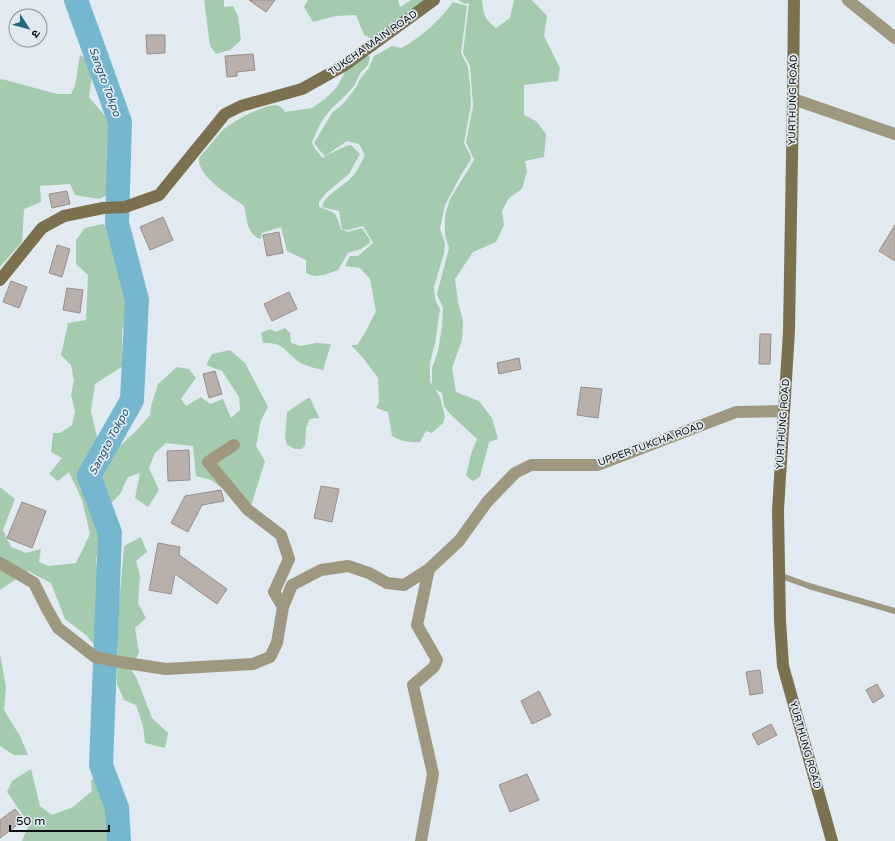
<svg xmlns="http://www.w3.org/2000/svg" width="895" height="841" viewBox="0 0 895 841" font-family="'Varela Round','Noto Sans Devanagari',sans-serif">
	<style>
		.green { fill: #a4cbae }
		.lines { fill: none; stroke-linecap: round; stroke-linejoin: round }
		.river { stroke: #75b7ce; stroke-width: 24 }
		.building { fill: #bab0ab; stroke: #978e8a }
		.lane { stroke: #9f9881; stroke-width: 6 }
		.street { stroke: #9f9881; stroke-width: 12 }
		.secondary { stroke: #7c714f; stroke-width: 12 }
		.labels { text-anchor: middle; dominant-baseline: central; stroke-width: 3.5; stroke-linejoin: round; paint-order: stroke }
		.street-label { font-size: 10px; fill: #090c0e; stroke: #e2eaf1 }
		.water-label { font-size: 11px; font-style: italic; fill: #205768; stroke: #e2eaf1 }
	</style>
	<rect width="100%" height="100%" fill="#e2eaf1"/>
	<path class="green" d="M 204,0 L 224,0 L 224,7 L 233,6 L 238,16 L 241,40 L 230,50 L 216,54 L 210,46 Z
		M 308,0 L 398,0 L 400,7 L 411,0 L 428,0 L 373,39 L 364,35 L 356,15 L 336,16 L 313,22 L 304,7 Z
		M 458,0 L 482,0 C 483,14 485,20 496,28 L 510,18 L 514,0 L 532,0 L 547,16 L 544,36 L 560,68 L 558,81 L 524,85 L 524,115 L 536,121 L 546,134 L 544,157 L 525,161 L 527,171 L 522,189 L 509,198 L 502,211 L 504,225 L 496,242 L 473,252 L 455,279 L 458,302 L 463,321 L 462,340 L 452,368 L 456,392 L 479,401 L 492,418 L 498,439 L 489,442 L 480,477 L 473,481 L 466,476 L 471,454 L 477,439 L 450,414 L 444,406 L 442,393 L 435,389 L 440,397 L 445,417 L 443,423 L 432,433 L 426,431 L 420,442 C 409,443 401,441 392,436 L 388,412 L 376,408 L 379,402 L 378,378 L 363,358 L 351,345 L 357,345 L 366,331 L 376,311 L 370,279 L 360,268 L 345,266 L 350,256 L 358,256 L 373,243 L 363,226 L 348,230 L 342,229 L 339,211 L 322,207 C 325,194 343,187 352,177 C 358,171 361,162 365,155 L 359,144 L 347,141 L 325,156 L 346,146 L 351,145 L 360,154 L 349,174 L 327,192 L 319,202 L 319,207 C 336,213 336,212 341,229 L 348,232 L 362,228 L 370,240 L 370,243 L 361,249 L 348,253 L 338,270 L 324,275 L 314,276 L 306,273 L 306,260 L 287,251 L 281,227 L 262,233 L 261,238 L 259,239 C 245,230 248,220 244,206 C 231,196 208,183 201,168 C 199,165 199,161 199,158 C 206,150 213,141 221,132 C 229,123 263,105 275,105 C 280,105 283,109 285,112 L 312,108 L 325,99 L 337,87 L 346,70 L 366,55 L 370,57 L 368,65 L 361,72 L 354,86 L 344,97 L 332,108 L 321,122 L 312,142 L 315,149 L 323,158 L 325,157 L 314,143 L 332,113 L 344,103 L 357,86 L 360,79 L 369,68 L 374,56 L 392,46 L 401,48 C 422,37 439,21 453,2 L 467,6 L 461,53 L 468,67 L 470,86 L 471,105 L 464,143 L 471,157 L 470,161 L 461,175 L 445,205 L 440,229 L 445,243 L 444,253 L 434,287 L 435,299 L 440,309 L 435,344 L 430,363 L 430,381 L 432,385 L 432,368 L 438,351 L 442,327 L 443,308 L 437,294 L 449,248 L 445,236 L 445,215 L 450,199 L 474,160 L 466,142 L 473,106 L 470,66 L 463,53 L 469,3 L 465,4 Z
		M 80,55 L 88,60 L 93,68 L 89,97 L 111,123 L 111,136 L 107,153 L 107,174 L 114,191 L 99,199 L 75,195 L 70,184 L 40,186 L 41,202 L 24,209 L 22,242 L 0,267 L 0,80 L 2,79 L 57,94 L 71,94 L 75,86 Z
		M 103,224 L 114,232 L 125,273 L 130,311 L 122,330 L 123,366 L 95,384 L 91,411 L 98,441 L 113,446 L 121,445 L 138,429 L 150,415 L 151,406 L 158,384 L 177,367 L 189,369 L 196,378 L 181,399 L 186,406 L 201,397 L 210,404 L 223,399 L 231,418 L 240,410 L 239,397 L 222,371 L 206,365 L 212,354 L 230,350 L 245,363 L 268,407 L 261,420 L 256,446 L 265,461 L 251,506 L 240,502 L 211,480 L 196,476 L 193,446 L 166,443 L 155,453 L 149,468 L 159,490 L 148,507 L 135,498 L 140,473 L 128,477 L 120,494 L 98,517 L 101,536 L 96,560 L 99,580 L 99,603 L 98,625 L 95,646 L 87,636 L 65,619 L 51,583 L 28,571 L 0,590 L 0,487 L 15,499 L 3,530 L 11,547 L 26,553 L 41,549 L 39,562 L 49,566 L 76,563 L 90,534 L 82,500 L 69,472 L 58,481 L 49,474 L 62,458 L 51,452 L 53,433 L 60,433 L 72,425 L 75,411 L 71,395 L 74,381 L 71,365 L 61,355 L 68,323 L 86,320 L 88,275 L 76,264 L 76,240 L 85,228 Z
		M 285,328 L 290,333 L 291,343 L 301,346 L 316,343 L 331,344 L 323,370 C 315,368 305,366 299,362 C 285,351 283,342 263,343 L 261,333 L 270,329 L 276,332 Z
		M 308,398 L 310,398 L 319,417 L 318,418 L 310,419 L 306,428 L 305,445 L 302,449 L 295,449 L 287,445 L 285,437 L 287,412 Z
		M 141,537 L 147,552 L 136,561 L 140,576 L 138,603 L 146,618 L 135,628 L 139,652 L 131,669 L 137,679 L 152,718 L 168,733 L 165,748 L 145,743 L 143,726 L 136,705 L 124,700 L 117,684 L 118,616 L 124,546 Z
		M 0,654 L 6,687 L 4,710 L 20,736 L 28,755 L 14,755 L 0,746 Z
		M 31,769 L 40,806 L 52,815 L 73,807 L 92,791 L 91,781 L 95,777 L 111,805 L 115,829 L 115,841 L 22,841 L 29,824 L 7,792 L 12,781 Z"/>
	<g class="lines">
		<path class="river" d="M 76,0 L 120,122 L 117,223 L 137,300 L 132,400 L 89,476 L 110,533 L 101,765 L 117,808 L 119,841"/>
	</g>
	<path class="building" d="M 249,0 L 275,0 L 266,12 Z
		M 146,35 L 165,35 L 165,53 L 147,54 Z
		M 253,54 L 255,70 L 237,72 L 237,76 L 227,77 L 225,56 Z
		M 67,191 L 70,204 L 52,208 L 49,194 Z
		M 163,217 L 173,240 L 150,250 L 140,227 Z
		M 895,225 L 895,261 L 879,251 Z
		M 279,232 L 283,253 L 267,256 L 263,235 Z
		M 57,245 L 70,249 L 62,277 L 49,273 Z
		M 11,281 L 27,287 L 19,308 L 3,302 Z
		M 67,288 L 83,290 L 80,313 L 63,310 Z
		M 289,292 L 297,309 L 272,321 L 264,304 Z
		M 760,334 L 771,334 L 770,364 L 759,364 Z
		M 519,358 L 521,369 L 499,374 L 497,363 Z
		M 215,371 L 222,394 L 209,398 L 203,374 Z
		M 581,387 L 602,389 L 598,418 L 577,415 Z
		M 189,450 L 190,480 L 168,481 L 167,451 Z
		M 321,486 L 339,489 L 332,522 L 314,518 Z
		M 221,490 L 224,501 L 202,505 L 188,532 L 171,523 L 185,496 Z
		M 22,502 L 46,511 L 32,548 L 7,538 Z
		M 158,543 L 180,547 L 179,555 L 227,589 L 217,604 L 175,574 L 171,594 L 149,590 Z
		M 760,670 L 763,693 L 750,695 L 746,672 Z
		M 877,684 L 884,696 L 873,703 L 866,690 Z
		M 539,691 L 551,715 L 532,724 L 521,701 Z
		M 771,724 L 777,735 L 758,745 L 752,734 Z
		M 527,774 L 539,800 L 510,812 L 499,785 Z
		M 15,809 L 24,820 L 0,838 L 0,820 Z"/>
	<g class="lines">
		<path class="lane" d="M 779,575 L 809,586 L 895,611"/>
		<path class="street" d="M 848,0 L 895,38
			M 793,99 L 895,134
			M 234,445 L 208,462 L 248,510 L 281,535 L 289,559 L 274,592 L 283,607
			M 0,563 L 34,583 L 47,609 L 58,628 L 95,657 L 120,662 L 166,669 L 253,664 L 270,657 L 277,643 L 283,607 L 292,585 L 321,570 L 348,566 L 369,573 L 387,583 L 404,585 L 429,569 L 459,541 L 487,502 L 515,473 L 531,465 L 598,465 L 736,412 L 784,411
			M 421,841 L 433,774 L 413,685 L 434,667 L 437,660 L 417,625 L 429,569"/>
		<path class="secondary" d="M 794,0 L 793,99 L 789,331 L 778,510 L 780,621 L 783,666 L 832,841
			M 0,280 L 42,228 L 64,216 L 103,208 L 125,207 L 159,195 L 225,114 L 241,106 L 302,89 L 345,65 L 434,0"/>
	</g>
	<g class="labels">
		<g class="street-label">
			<text transform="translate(373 43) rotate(-35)">TUKCHA MAIN ROAD</text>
			<text transform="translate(793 100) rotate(-89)">YURTHUNG ROAD</text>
			<text transform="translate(783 424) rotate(-86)">YURTHUNG ROAD</text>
			<text transform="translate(651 444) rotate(-20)">UPPER TUKCHA ROAD</text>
			<text transform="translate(805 745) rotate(74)">YURTHUNG ROAD</text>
		</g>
		<g class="water-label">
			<text transform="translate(105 82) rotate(70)">Sangto Tokpo</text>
			<text transform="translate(109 442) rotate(-62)">Sangto Tokpo</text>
		</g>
	</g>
	<g transform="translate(28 28) rotate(126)"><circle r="19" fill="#e2eaf1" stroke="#8b9196"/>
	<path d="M0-3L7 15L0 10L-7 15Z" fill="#246a79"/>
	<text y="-6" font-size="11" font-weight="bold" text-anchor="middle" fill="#090c0e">उ</text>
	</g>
	<path d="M10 825v6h99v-6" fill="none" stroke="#090c0e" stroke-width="2"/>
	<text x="16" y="825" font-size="12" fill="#090c0e" stroke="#e2eaf1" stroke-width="3" paint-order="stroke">50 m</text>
</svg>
